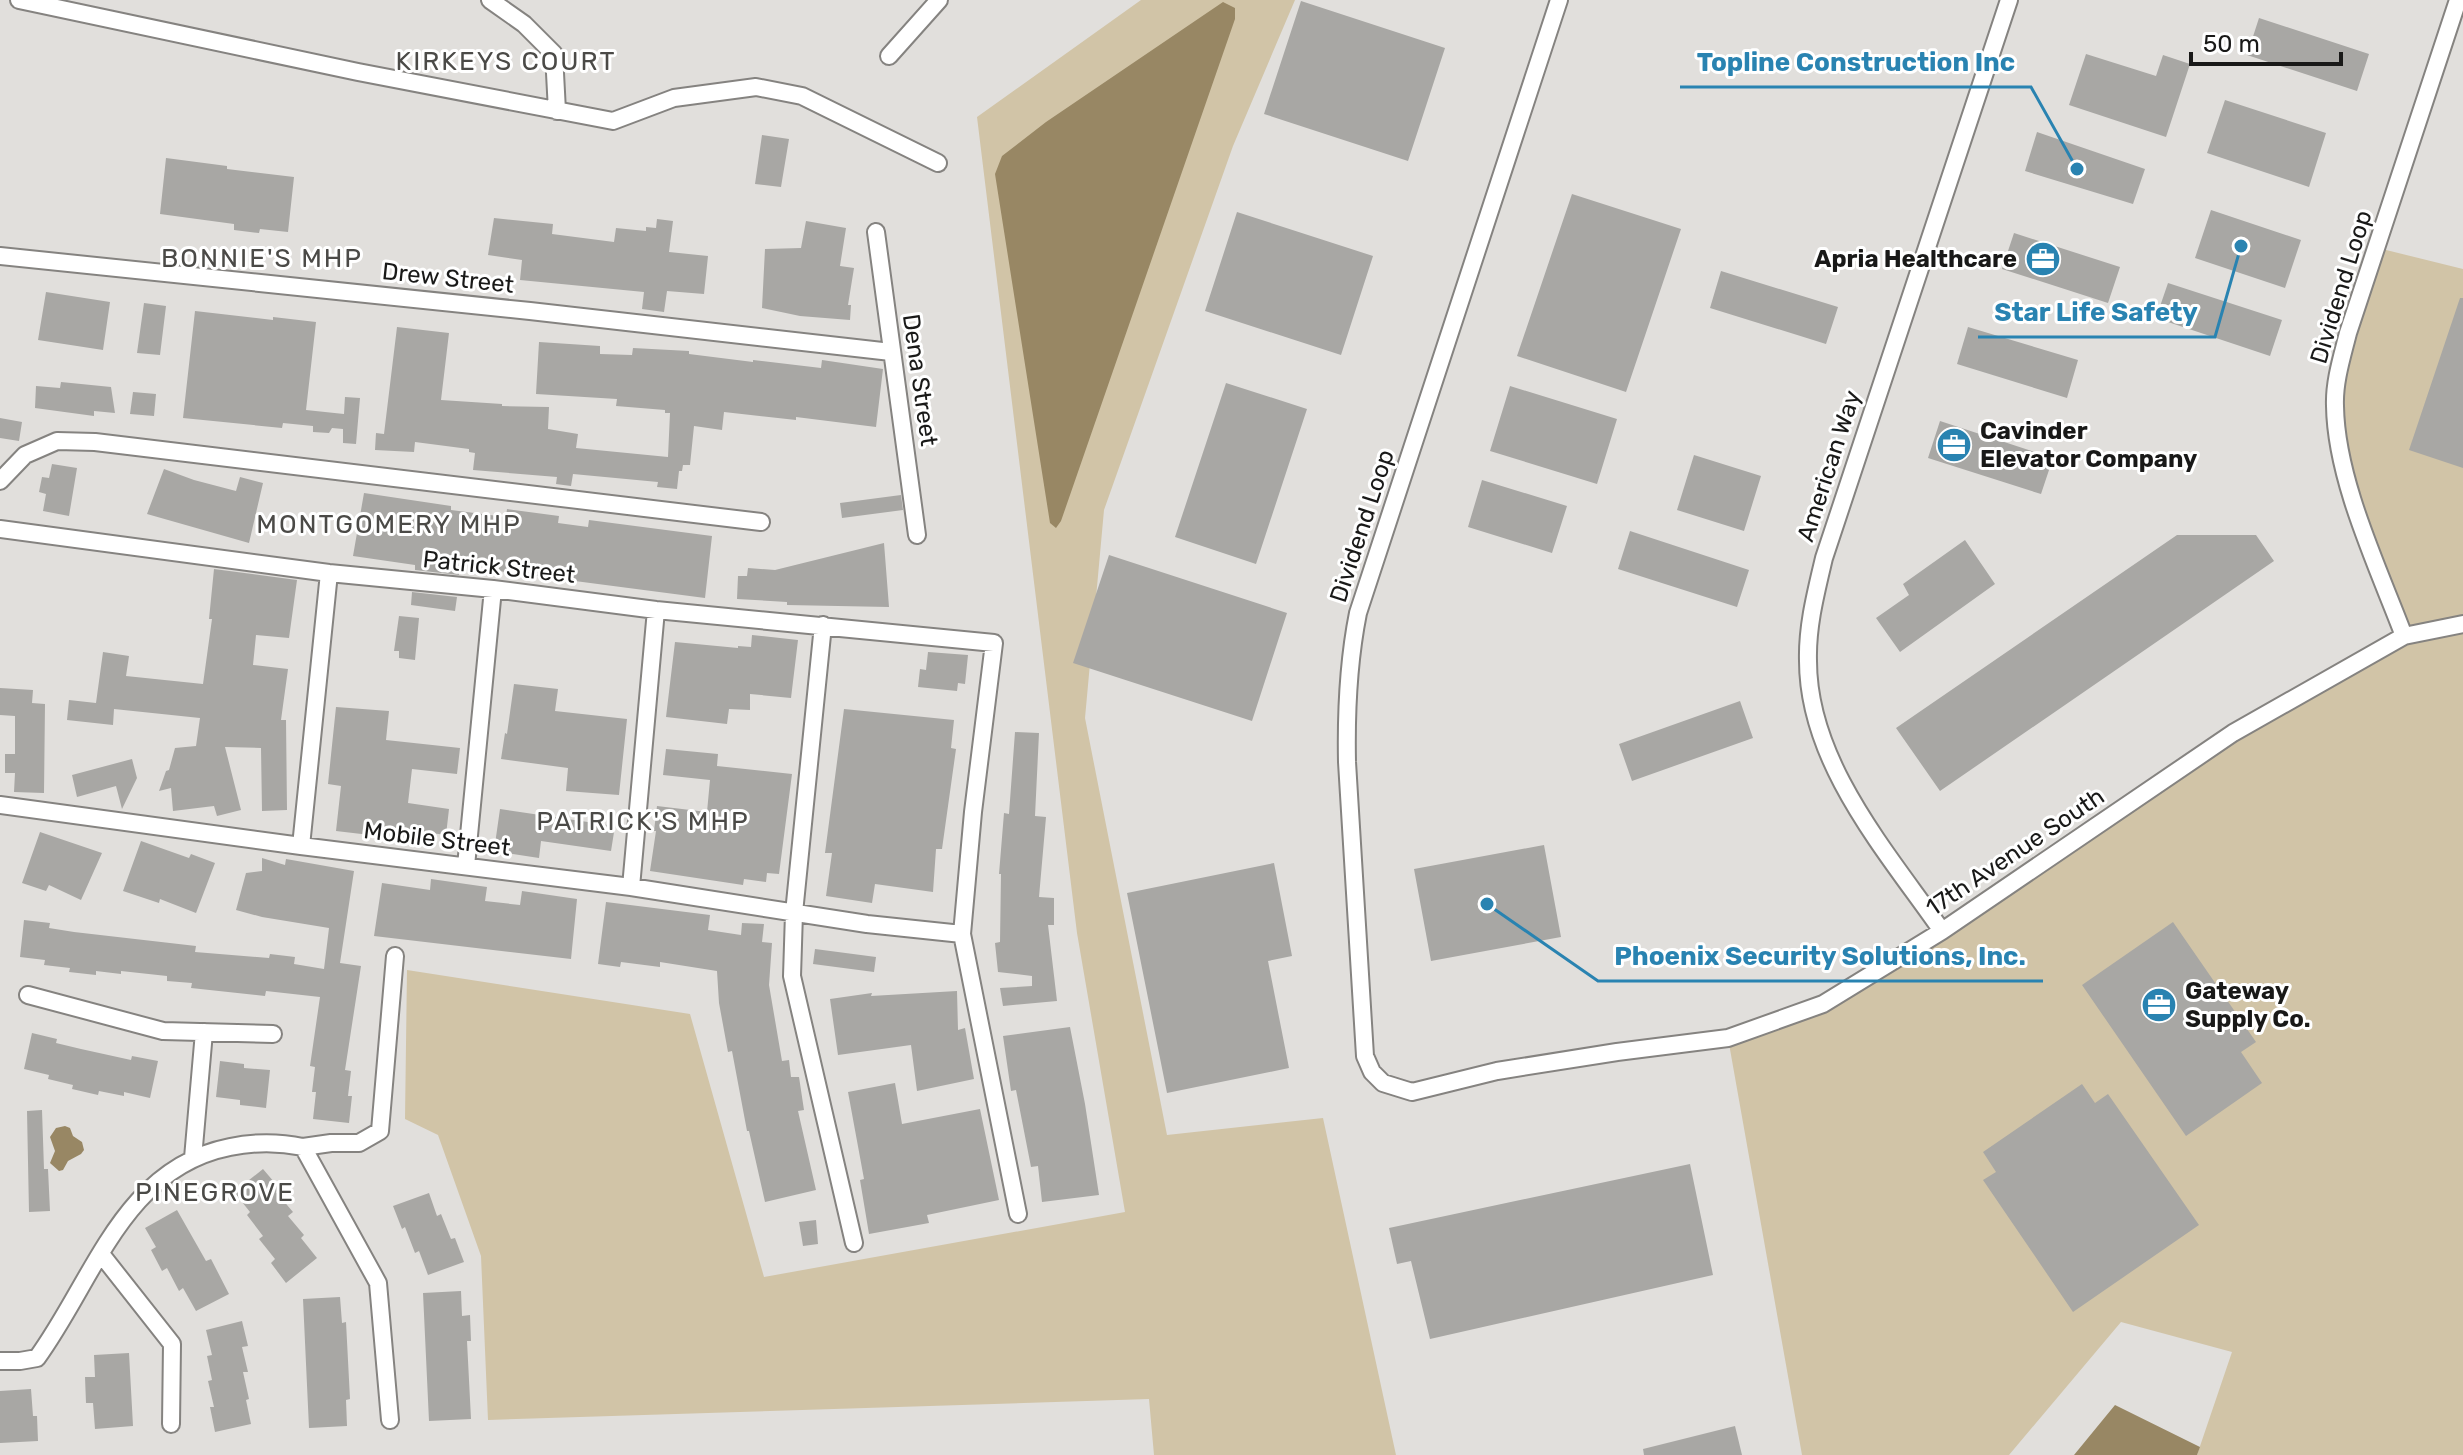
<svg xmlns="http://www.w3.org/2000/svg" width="2463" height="1455" viewBox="0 0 2463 1455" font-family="Rubik,sans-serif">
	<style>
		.green { fill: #d1c4a7 }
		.water { fill: #988764 }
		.building { fill: #a8a7a4 }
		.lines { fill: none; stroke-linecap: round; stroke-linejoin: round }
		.street-casing { stroke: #858380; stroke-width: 20 }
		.street { stroke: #fff; stroke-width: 16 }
		.labels { text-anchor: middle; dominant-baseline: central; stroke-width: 6; stroke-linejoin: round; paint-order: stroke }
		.poi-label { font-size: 24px; font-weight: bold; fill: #191918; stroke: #fff; text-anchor: start }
		.street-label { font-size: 24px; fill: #191918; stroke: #fff }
		.neighbourhood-label { font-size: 26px; letter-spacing: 2px; fill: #4b4a47; stroke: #fff }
		.leader { fill: none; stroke: #2983b1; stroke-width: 3 }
		.callout-dot { fill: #2983b1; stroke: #fff; stroke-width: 3 }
		.callout-label { font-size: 26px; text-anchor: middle; font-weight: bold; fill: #2983b1; stroke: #fff; stroke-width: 6; stroke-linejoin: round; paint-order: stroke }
	</style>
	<rect width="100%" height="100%" fill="#e1dfdc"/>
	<path class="green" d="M 1141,0 L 1295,0 L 1233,146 L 1104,510 L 1085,718 L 1167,1135 L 1323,1118 L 1396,1455 L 1154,1455 L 1149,1399 L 488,1420 L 481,1256 L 438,1135 L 405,1119 L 407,970 L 690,1014 L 764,1277 L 1125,1212 L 1077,933 L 977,117 Z
		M 2378,248 L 2463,269 L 2463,1455 L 2197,1455 L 2232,1352 L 2121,1322 L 2009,1455 L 1802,1455 L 1728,1038 L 1823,1004 L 2233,733 L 2404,636 L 2348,486 L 2335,405 Z"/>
	<path class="water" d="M 1223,2 L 1235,8 L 1235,19 L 1061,521 L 1056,528 L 1050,523 L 995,174 L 1002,156 L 1046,122 Z
		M 65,1126 L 70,1128 L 73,1136 L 82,1142 L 84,1150 L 81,1154 L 68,1161 L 63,1170 L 59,1171 L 50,1163 L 55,1151 L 50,1137 L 56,1128 Z
		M 2115,1405 L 2200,1447 L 2197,1455 L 2074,1455 Z"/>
	<path class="building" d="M 1301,1 L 1445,48 L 1408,161 L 1264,114 Z
		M 2259,18 L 2369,54 L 2357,91 L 2247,55 Z
		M 2086,54 L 2156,76 L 2163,55 L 2190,64 L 2166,137 L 2069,105 Z
		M 2225,100 L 2326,133 L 2309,187 L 2207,153 Z
		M 2037,132 L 2145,169 L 2133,204 L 2025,171 Z
		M 762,135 L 789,139 L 781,187 L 755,184 Z
		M 166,158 L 227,166 L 227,169 L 294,177 L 288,232 L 260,229 L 259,233 L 234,230 L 234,224 L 160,214 Z
		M 1572,194 L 1681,229 L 1626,392 L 1517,356 Z
		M 2211,210 L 2301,240 L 2285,288 L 2195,258 Z
		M 1237,212 L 1373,256 L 1341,355 L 1205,311 Z
		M 494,218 L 553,224 L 552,234 L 614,242 L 616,228 L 646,231 L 646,227 L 656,228 L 657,219 L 673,221 L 669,252 L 708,256 L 704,294 L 667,291 L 664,312 L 642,309 L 644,292 L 520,280 L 522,260 L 488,255 Z
		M 806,221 L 846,228 L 840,266 L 854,268 L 848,305 L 851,305 L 850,320 L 800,316 L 762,308 L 765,249 L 801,248 Z
		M 2014,233 L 2120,267 L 2108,303 L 2002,269 Z
		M 1721,271 L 1838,307 L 1826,344 L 1710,308 Z
		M 2168,283 L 2282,320 L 2270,356 L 2156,318 Z
		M 46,292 L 110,302 L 103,350 L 38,340 Z
		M 2460,298 L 2463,298 L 2463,468 L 2409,450 Z
		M 144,303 L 166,306 L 160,355 L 137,353 Z
		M 195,311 L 273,320 L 273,317 L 316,322 L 306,410 L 344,414 L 345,397 L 360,398 L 356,444 L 343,443 L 343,429 L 332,428 L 329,433 L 313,432 L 313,426 L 283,423 L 282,428 L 183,418 Z
		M 397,327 L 449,333 L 441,400 L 502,404 L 502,406 L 549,407 L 548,429 L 578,434 L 576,448 L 668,457 L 670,413 L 665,413 L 665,410 L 616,406 L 617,399 L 536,394 L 539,342 L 600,346 L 600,354 L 632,355 L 633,348 L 689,351 L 689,354 L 753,362 L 753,360 L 821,368 L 822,360 L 883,369 L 876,427 L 796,417 L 796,420 L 724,412 L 722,430 L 694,426 L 690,465 L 683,465 L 682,471 L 679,471 L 677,489 L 657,487 L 658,482 L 573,474 L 571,486 L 556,484 L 557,477 L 473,470 L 475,453 L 469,452 L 469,449 L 415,442 L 414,452 L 375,450 L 376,433 L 384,434 Z
		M 1968,327 L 2078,360 L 2067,398 L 1957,364 Z
		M 61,382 L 111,387 L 115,413 L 94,411 L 94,416 L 35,408 L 36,386 L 60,388 Z
		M 1226,383 L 1307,409 L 1256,564 L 1175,537 Z
		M 1510,386 L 1617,419 L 1597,484 L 1490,451 Z
		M 133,392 L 156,394 L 154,416 L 130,414 Z
		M 0,418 L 22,422 L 19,441 L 0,438 Z
		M 1940,421 L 2053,458 L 2041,494 L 1928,458 Z
		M 1694,455 L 1761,476 L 1744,531 L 1677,510 Z
		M 52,464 L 77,468 L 69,516 L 43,511 L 46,494 L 39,492 L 42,477 L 49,478 Z
		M 164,469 L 194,480 L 236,491 L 240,477 L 263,483 L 249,543 L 147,514 Z
		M 1482,480 L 1567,506 L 1552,553 L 1468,527 Z
		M 364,493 L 451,506 L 451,510 L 506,517 L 507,509 L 559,516 L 558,523 L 588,527 L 589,520 L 712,536 L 705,598 L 498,571 L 500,562 L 460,556 L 459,575 L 415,570 L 415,565 L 353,556 Z
		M 901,495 L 903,510 L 842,518 L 840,503 Z
		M 1630,531 L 1749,570 L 1737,607 L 1618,569 Z
		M 2177,535 L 2256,535 L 2274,561 L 1940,791 L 1896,728 Z
		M 1965,540 L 1995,584 L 1900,652 L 1876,618 L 1909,595 L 1903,584 Z
		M 884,543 L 889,607 L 787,605 L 787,602 L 737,599 L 738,576 L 747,576 L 748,568 L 775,570 Z
		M 1109,555 L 1287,613 L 1252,721 L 1073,663 Z
		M 214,569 L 297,580 L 289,638 L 256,635 L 253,665 L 288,669 L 281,720 L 286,720 L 287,810 L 262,811 L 261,748 L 225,747 L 241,810 L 217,816 L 214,806 L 173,811 L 171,788 L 159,791 L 166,771 L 169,770 L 175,748 L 196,746 L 200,718 L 114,709 L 113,725 L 67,720 L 69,700 L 96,703 L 103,652 L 129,656 L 126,676 L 203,684 L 212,619 L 209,619 Z
		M 412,592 L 457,597 L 455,611 L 411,605 Z
		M 399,616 L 419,618 L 415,660 L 399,658 L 399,651 L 394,651 Z
		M 752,635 L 798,640 L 791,698 L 750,694 L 750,710 L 729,709 L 727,724 L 666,717 L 675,642 L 738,648 L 738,646 L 751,647 Z
		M 928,652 L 968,655 L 965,684 L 958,683 L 957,691 L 918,687 L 920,669 L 926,670 Z
		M 514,684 L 558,689 L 555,711 L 627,719 L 619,795 L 566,791 L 568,768 L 501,759 L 505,733 L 507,734 Z
		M 0,688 L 33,690 L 32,703 L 45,704 L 44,793 L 14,792 L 15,773 L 5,773 L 5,754 L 15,754 L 15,716 L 0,715 Z
		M 1740,701 L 1753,738 L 1632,781 L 1619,744 Z
		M 336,707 L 389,711 L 386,740 L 460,748 L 457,774 L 412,769 L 408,803 L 449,809 L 446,835 L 371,825 L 370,835 L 336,831 L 341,786 L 328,784 Z
		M 844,709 L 954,720 L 951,748 L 956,749 L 942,849 L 936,849 L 933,892 L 875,884 L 872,903 L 826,896 L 832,853 L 825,853 Z
		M 1015,732 L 1039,733 L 1035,816 L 1046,817 L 1039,897 L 1054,898 L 1054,925 L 1048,925 L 1057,1001 L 1003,1006 L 1000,988 L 1032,986 L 1032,976 L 998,972 L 995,943 L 1000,942 L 1001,874 L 999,874 L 1004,813 L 1009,814 Z
		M 666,749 L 718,754 L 717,766 L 792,774 L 779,874 L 767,873 L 766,882 L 744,879 L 743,885 L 650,871 L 656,831 L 654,831 L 657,806 L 707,812 L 710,780 L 663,775 Z
		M 132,759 L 137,778 L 122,809 L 116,786 L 77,797 L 72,775 Z
		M 500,809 L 615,826 L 611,851 L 541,841 L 539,858 L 494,851 Z
		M 40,832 L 102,853 L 81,900 L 49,885 L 46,891 L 22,883 Z
		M 141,841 L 189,858 L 191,854 L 215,863 L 196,913 L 160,899 L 159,903 L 123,891 Z
		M 1544,845 L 1561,937 L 1431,961 L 1414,869 Z
		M 262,858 L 285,865 L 286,859 L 354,871 L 340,963 L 361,966 L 345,1070 L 351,1071 L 348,1096 L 352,1096 L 349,1123 L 313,1119 L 316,1092 L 312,1092 L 315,1067 L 310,1066 L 320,997 L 266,991 L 265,996 L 191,988 L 192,983 L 167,981 L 167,976 L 121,971 L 121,974 L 96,971 L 96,975 L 69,972 L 70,968 L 44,965 L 45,960 L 20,957 L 24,920 L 50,923 L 49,928 L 74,932 L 196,946 L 195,952 L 269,958 L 270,954 L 295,957 L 294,964 L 324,969 L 329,928 L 262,917 L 236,910 L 246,873 L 262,871 Z
		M 1274,863 L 1292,956 L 1268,961 L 1289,1068 L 1167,1093 L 1127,893 Z
		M 431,879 L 487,887 L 485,901 L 520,905 L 522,891 L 577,899 L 571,959 L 374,936 L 382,883 L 430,890 Z
		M 606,902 L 710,915 L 708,930 L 741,935 L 742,923 L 764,924 L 762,942 L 772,943 L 769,985 L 782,1061 L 789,1060 L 791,1077 L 799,1077 L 804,1110 L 798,1111 L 816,1190 L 765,1202 L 749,1131 L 747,1131 L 732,1051 L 728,1052 L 719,1003 L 717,971 L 660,962 L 660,967 L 621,962 L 620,967 L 598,964 Z
		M 2173,922 L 2256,1042 L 2241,1052 L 2262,1083 L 2186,1136 L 2082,985 Z
		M 815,949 L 876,957 L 874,972 L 813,964 Z
		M 957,991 L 958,1030 L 965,1028 L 974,1079 L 917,1091 L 911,1045 L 838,1055 L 830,999 L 872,993 L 871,996 Z
		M 1070,1027 L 1085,1104 L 1099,1195 L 1042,1202 L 1038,1166 L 1031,1167 L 1016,1090 L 1011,1091 L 1003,1036 Z
		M 32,1033 L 57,1039 L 56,1043 L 81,1049 L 131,1060 L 132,1056 L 158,1061 L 150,1098 L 124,1092 L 124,1096 L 99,1091 L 98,1095 L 72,1089 L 73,1085 L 48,1079 L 49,1075 L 24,1069 Z
		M 220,1061 L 244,1064 L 244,1068 L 270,1070 L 266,1108 L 240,1105 L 240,1100 L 216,1097 Z
		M 895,1083 L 902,1124 L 980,1109 L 999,1200 L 927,1215 L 929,1223 L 869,1234 L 860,1180 L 864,1179 L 848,1092 Z
		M 2082,1084 L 2095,1103 L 2108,1094 L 2199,1225 L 2073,1312 L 1983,1180 L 1996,1172 L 1983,1152 Z
		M 42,1110 L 44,1169 L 48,1169 L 50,1211 L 29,1212 L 27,1111 Z
		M 1690,1164 L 1713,1275 L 1430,1339 L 1411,1261 L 1397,1264 L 1389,1228 Z
		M 263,1169 L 280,1189 L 276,1192 L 293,1212 L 288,1216 L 304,1235 L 301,1238 L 317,1258 L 286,1283 L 271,1263 L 275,1259 L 259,1239 L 263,1236 L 247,1215 L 250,1212 L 234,1192 Z
		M 429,1193 L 437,1216 L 441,1214 L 451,1239 L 455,1238 L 464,1262 L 428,1275 L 419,1251 L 415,1253 L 405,1227 L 402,1229 L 393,1206 Z
		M 177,1210 L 206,1261 L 211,1259 L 229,1294 L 196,1311 L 183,1288 L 179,1291 L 167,1268 L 162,1271 L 151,1250 L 156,1247 L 145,1228 Z
		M 816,1220 L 818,1244 L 803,1246 L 799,1222 Z
		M 461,1291 L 462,1316 L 470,1315 L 471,1341 L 467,1341 L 471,1419 L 429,1421 L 423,1293 Z
		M 340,1297 L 342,1323 L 346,1322 L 350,1399 L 346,1400 L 347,1426 L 309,1428 L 303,1299 Z
		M 242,1321 L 248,1346 L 242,1347 L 248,1372 L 243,1372 L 249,1399 L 246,1400 L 251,1424 L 215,1432 L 210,1407 L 214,1407 L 208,1381 L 212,1380 L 207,1356 L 212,1355 L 206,1330 Z
		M 129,1353 L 133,1426 L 95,1429 L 93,1403 L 86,1403 L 85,1377 L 95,1377 L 94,1355 Z
		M 31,1389 L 33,1416 L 37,1416 L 38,1441 L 0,1443 L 0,1391 Z
		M 1735,1426 L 1742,1455 L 1644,1455 L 1643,1449 Z"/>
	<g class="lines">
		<defs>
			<path id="street" d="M 19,0 L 358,72 L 613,121 L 674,98 L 756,87 L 802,96 L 938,163
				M 490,0 L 524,24 L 554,54 L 557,111
				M 1559,0 L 1358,613 C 1348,663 1346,711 1347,762 L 1365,1056 L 1372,1072 L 1383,1083 L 1412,1092 L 1497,1071 L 1617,1052 L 1728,1038 L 1823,1004 L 1942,931 L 2233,733 L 2404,636 L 2463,624
				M 889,56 L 939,0
				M 876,232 L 917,535
				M 0,256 L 530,311 L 891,352
				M 0,481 L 25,455 L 57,441 L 95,442 L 761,522
				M 0,529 L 329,573 L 493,589 L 656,610 L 994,643 L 973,812 L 962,934 L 1018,1214
				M 823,625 L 794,913 L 792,976 L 854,1243
				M 2404,636 C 2378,567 2336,480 2335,406 C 2334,382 2342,357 2348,333 L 2458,0
				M 0,805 L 301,846 L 631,887 L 867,924 L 962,934
				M 301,846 L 329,573
				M 466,866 L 493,589
				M 631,887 L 656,610
				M 1942,931 C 1887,852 1808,763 1808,661 C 1807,626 1816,592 1824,558 L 2009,0
				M 28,995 L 163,1031 L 273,1034
				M 303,1147 L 331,1143 L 359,1143 L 380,1131 L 395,956
				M 193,1158 L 204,1032
				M 101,1254 L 172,1344 L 171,1424
				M 0,1361 L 20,1361 L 37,1358 C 94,1280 123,1168 230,1147 C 254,1142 279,1142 303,1147 L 378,1283 L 390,1420"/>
		</defs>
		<use href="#street" class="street-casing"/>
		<use href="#street" class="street"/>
	</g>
	<defs>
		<symbol id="office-disc" viewBox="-11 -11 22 22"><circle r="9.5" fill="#2983b1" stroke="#fff"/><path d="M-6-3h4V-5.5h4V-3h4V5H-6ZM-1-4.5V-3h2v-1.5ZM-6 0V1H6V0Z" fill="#fff"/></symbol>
	</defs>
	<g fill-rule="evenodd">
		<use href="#office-disc" x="2023" y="239" width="40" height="40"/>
		<use href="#office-disc" x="1934" y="425" width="40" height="40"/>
		<use href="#office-disc" x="2139" y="985" width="40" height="40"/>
	</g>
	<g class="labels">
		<g class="poi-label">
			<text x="2017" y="259" text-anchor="end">Apria Healthcare</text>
			<text x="1980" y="431">Cavinder<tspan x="1980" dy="28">Elevator Company</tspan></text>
			<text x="2185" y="991">Gateway<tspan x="2185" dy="28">Supply Co.</tspan></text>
		</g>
		<g class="street-label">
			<text transform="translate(448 278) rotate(6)">Drew Street</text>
			<text transform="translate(2341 287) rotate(-73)">Dividend Loop</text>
			<text transform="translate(920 380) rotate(82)">Dena Street</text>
			<text transform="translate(1829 466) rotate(-72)">American Way</text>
			<text transform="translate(1362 526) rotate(-72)">Dividend Loop</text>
			<text transform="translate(499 567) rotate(6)">Patrick Street</text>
			<text transform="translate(437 839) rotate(7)">Mobile Street</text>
			<text transform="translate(2015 852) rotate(-34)">17th Avenue South</text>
		</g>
		<g class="neighbourhood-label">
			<text x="506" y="61">KIRKEYS COURT</text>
			<text x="262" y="258">BONNIE'S MHP</text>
			<text x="389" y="524">MONTGOMERY MHP</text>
			<text x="643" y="821">PATRICK'S MHP</text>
			<text x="215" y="1192">PINEGROVE</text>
		</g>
	</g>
	<path class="leader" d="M2077 169L2031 87H1680M2241 246L2215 337H1978M1487 904L1598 981H2043"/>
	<g class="callout-dot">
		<circle cx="2077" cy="169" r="8"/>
		<circle cx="2241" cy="246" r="8"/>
		<circle cx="1487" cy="904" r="8"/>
	</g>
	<g class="callout-label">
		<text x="1856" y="71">Topline Construction Inc</text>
		<text x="2096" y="321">Star Life Safety</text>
		<text x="1820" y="965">Phoenix Security Solutions, Inc.</text>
	</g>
	<path d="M2191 52v12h150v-12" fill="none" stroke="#191918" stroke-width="4"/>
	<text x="2203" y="52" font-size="24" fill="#191918" stroke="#ffffff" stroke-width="6" paint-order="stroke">50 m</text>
</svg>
